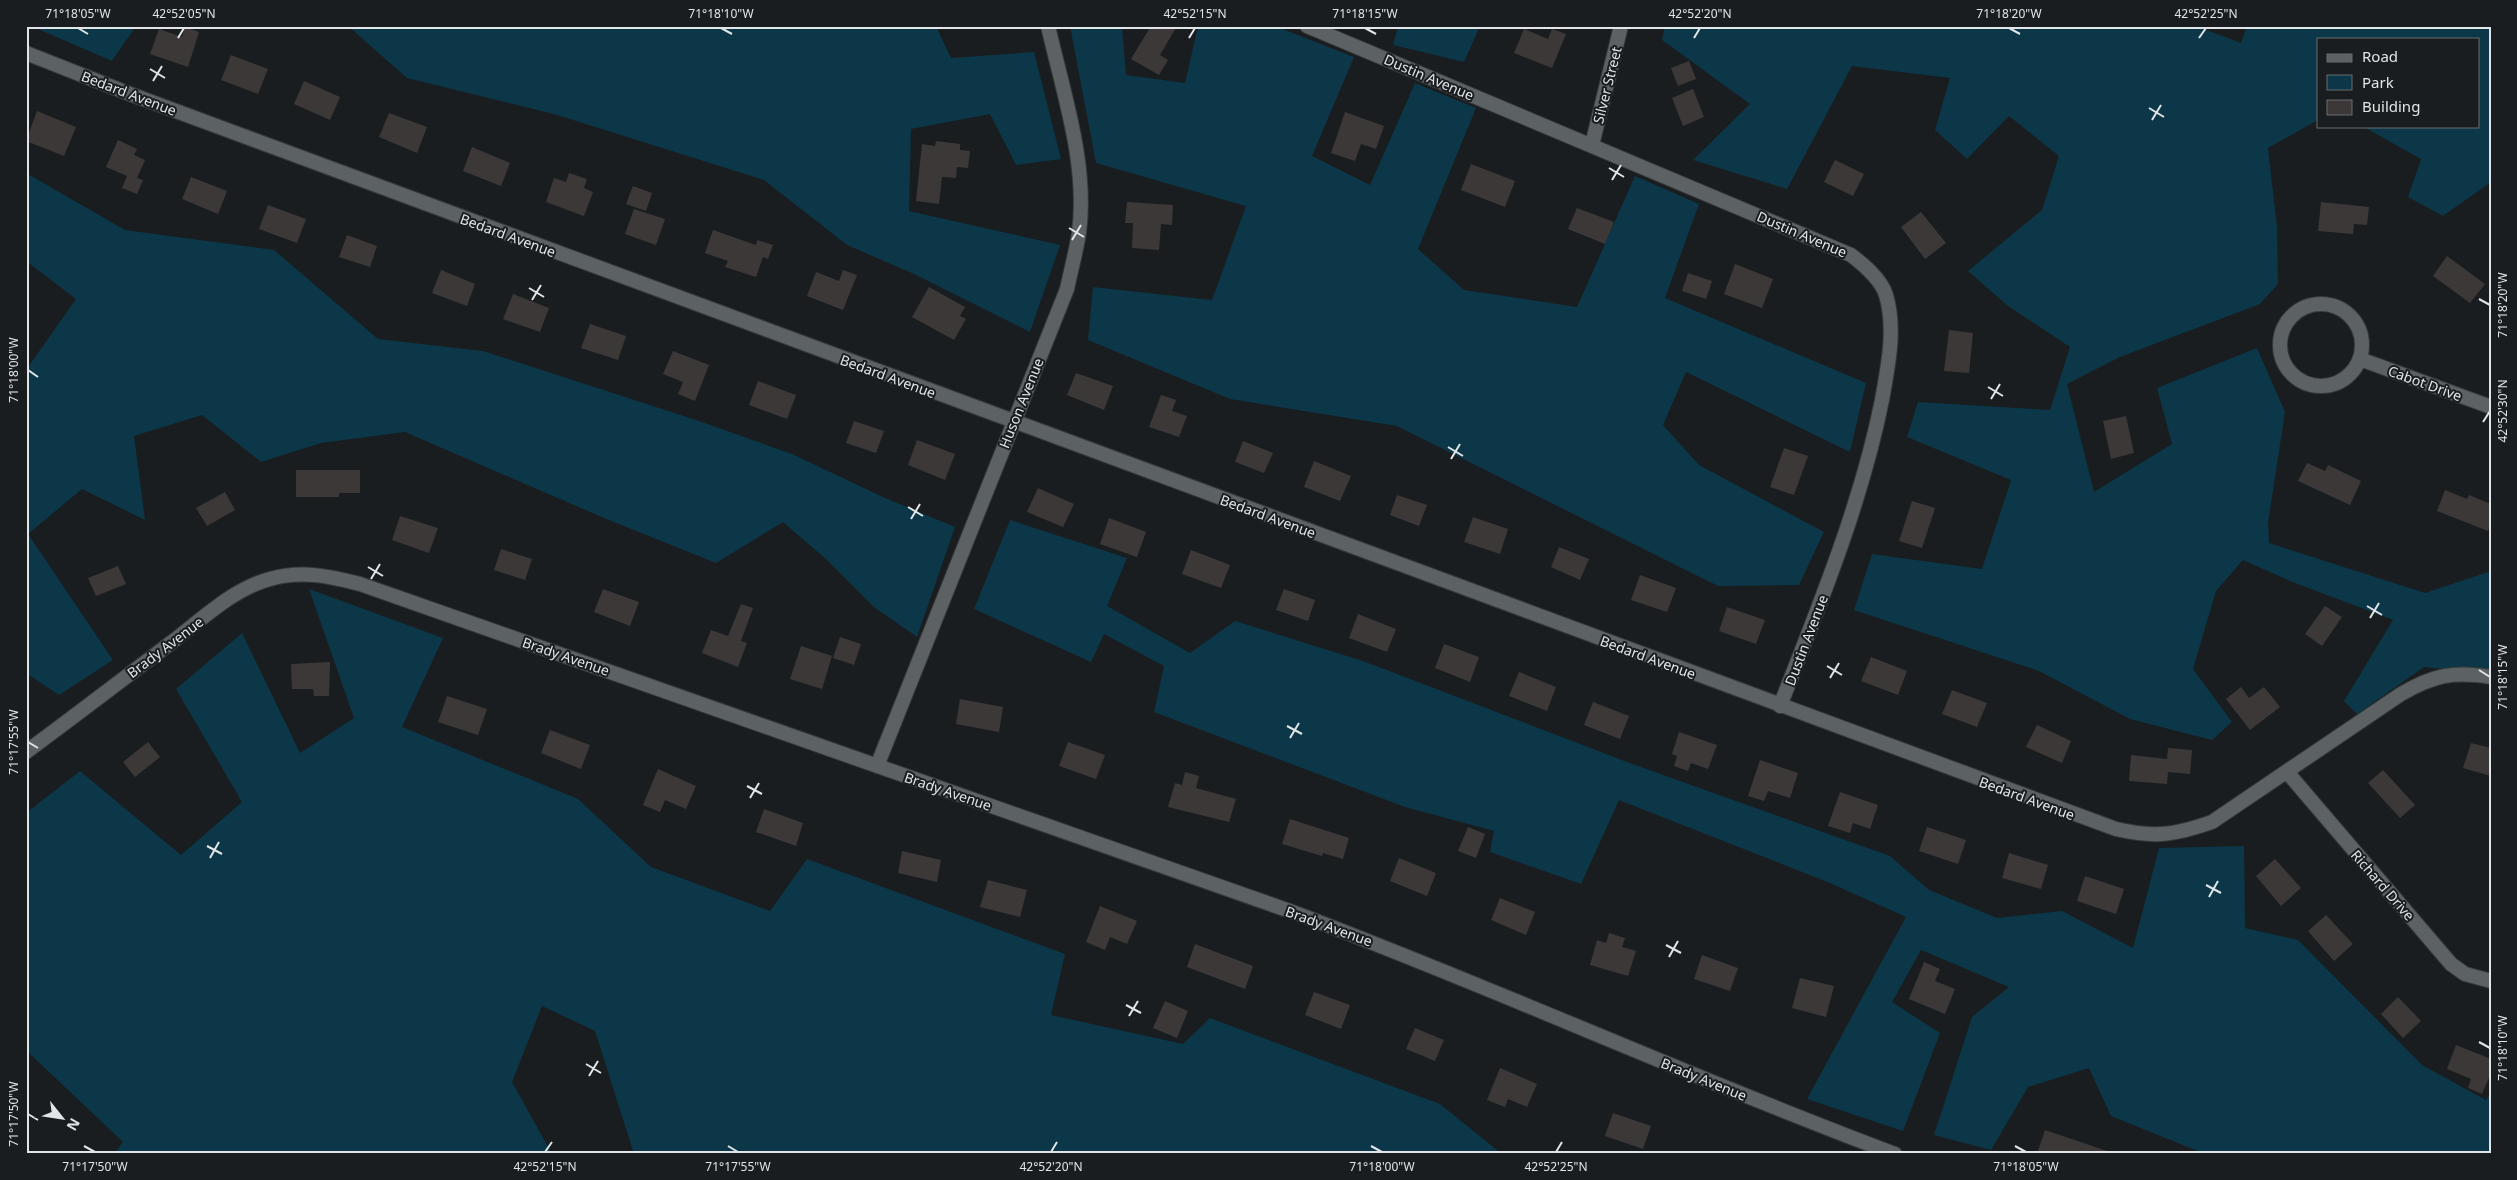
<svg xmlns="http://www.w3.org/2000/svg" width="2517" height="1180" viewBox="0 0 2517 1180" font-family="'Noto Sans',sans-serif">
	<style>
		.green { fill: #0b3748 }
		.building { fill: #3d3838 }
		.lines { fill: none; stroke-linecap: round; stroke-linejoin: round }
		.minor-casing { stroke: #36393a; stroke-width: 16 }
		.minor { stroke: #5c6163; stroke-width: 14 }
		.ticks { fill: none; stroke: #e2e5e7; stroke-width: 2 }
		.labels { text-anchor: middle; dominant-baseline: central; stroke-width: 4; stroke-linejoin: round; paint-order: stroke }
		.street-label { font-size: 14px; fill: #e2e5e7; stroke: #191d1f }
		.neatline { fill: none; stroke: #e2e5e7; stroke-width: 2 }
		.ticks-label { font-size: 12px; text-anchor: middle; fill: #e2e5e7 }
	</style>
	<rect width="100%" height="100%" fill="#191d1f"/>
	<path class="green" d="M 31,26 L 136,26 L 112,61 Z
		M 348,26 L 812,26 L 816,28 L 818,26 L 936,26 L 951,58 L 1034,52 L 1061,159 L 1016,165 L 990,114 L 911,129 L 909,211 L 1060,245 L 1030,332 L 914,274 L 847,245 L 764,180 L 554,114 L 407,78 Z
		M 1070,26 L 1122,26 L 1126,75 L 1185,83 L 1198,26 L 1275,26 L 1354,57 L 1312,156 L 1370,185 L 1415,83 L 1476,108 L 1418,249 L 1464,290 L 1577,307 L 1635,176 L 1699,204 L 1665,298 L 1866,383 L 1850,452 L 1686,372 L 1663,425 L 1699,465 L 1824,532 L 1799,585 L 1718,586 L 1397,426 L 1230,399 L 1088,340 L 1093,287 L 1212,300 L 1246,206 L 1096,163 Z
		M 1398,26 L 1480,26 L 1464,62 L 1393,45 Z
		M 1665,26 L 2196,26 L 2241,43 L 2247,26 L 2491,26 L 2491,182 L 2443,216 L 2408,197 L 2421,159 L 2362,126 L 2478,126 L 2478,39 L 2318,39 L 2318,120 L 2268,148 L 2277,227 L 2278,284 L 2260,304 L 2120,357 L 2067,384 L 2094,492 L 2172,444 L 2157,388 L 2257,348 L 2285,412 L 2268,523 L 2269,543 L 2425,593 L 2491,571 L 2491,674 L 2424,667 L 2357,714 L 2344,701 L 2393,620 L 2290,581 L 2243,560 L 2216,591 L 2193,669 L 2232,722 L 2212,740 L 2130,719 L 2039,671 L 1854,610 L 1872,554 L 1982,569 L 2011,480 L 1907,437 L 1918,402 L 2050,410 L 2070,347 L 2008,306 L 1968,271 L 2042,210 L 2059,156 L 2009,116 L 1967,159 L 1935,130 L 1950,78 L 1852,66 L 1787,189 L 1693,160 L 1750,104 L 1662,40 Z
		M 26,173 L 125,230 L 274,250 L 378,339 L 483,351 L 696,420 L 792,454 L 885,498 L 955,527 L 917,637 L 874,607 L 827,560 L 783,522 L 716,563 L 604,518 L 405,432 L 321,443 L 261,462 L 202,415 L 134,436 L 145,520 L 82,489 L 28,534 L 113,660 L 59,695 L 26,673 L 26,370 L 76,299 L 26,261 Z
		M 1010,520 L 1127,558 L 1107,606 L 1190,653 L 1235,621 L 1363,661 L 1627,762 L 1890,856 L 1929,890 L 1997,918 L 2062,911 L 2133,948 L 2159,848 L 2244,846 L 2245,928 L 2298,940 L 2422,1065 L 2486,1100 L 2491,1093 L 2491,1154 L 2205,1154 L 2111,1116 L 2089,1068 L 2028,1087 L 1991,1150 L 1934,1135 L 1972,1017 L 2009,987 L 1921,950 L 1892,1002 L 1940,1033 L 1903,1131 L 1807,1099 L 1906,917 L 1830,883 L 1619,800 L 1581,884 L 1490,852 L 1494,831 L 1405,807 L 1154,712 L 1164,666 L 1104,634 L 1091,662 L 974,609 Z
		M 309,589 L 443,638 L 402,727 L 578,799 L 651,867 L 770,911 L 807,859 L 1065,954 L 1051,1015 L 1183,1044 L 1210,1018 L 1440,1104 L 1502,1154 L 634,1154 L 595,1031 L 542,1006 L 512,1082 L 552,1154 L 114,1154 L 123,1142 L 28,1052 L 26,1044 L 26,813 L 80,771 L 181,855 L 242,802 L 176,689 L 242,633 L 300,753 L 354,718 Z"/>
	<path class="building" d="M 1151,26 L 1177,26 L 1160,55 L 1168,60 L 1159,75 L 1131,59 Z
		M 185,27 L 199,32 L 188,67 L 150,54 L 159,29 L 182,37 Z
		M 1524,29 L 1548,39 L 1552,29 L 1566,34 L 1552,68 L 1514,53 Z
		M 231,55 L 268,69 L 258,94 L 221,80 Z
		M 1689,61 L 1696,79 L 1678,86 L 1671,68 Z
		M 304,81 L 340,97 L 330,120 L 294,104 Z
		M 1693,89 L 1704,117 L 1683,126 L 1672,98 Z
		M 37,111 L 76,127 L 64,156 L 26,141 Z
		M 1345,112 L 1384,126 L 1376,149 L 1361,144 L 1355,161 L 1331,153 Z
		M 389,113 L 427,127 L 417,153 L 379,137 Z
		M 118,140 L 137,149 L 134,155 L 145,160 L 137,178 L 143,180 L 137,194 L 122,188 L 127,176 L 106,167 Z
		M 936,141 L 960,144 L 960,150 L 970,151 L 968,168 L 957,167 L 956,178 L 942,177 L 939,204 L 916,201 L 922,144 L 935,146 Z
		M 472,147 L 510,163 L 501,186 L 463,171 Z
		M 1835,160 L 1864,174 L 1853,196 L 1824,182 Z
		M 1471,164 L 1515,181 L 1505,207 L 1461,190 Z
		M 569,173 L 587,179 L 584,188 L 593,192 L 584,216 L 546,202 L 554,178 L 566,182 Z
		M 191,177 L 227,191 L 218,214 L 182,199 Z
		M 633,186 L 652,193 L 646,211 L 626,204 Z
		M 1127,202 L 1173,205 L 1172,225 L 1161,224 L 1159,250 L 1132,248 L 1133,223 L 1125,223 Z
		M 2321,202 L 2369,207 L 2367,225 L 2354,224 L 2353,234 L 2318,231 Z
		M 268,205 L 306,219 L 297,243 L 259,229 Z
		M 1577,208 L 1614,222 L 1605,244 L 1568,229 Z
		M 634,209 L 665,219 L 656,245 L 625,234 Z
		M 1921,212 L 1946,243 L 1925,259 L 1901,227 Z
		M 713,230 L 756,245 L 757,240 L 773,245 L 768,259 L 763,257 L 756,277 L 725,267 L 728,261 L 705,253 Z
		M 347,235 L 377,246 L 370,267 L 339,257 Z
		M 2447,256 L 2485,284 L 2470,303 L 2433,276 Z
		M 1735,264 L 1773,279 L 1762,308 L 1724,294 Z
		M 441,270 L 475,284 L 467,306 L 432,293 Z
		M 843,270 L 857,275 L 843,310 L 807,296 L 816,272 L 839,281 Z
		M 1688,273 L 1712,281 L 1706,299 L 1682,291 Z
		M 929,287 L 965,307 L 960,316 L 966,319 L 954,340 L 912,317 Z
		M 513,294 L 549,308 L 540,332 L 503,319 Z
		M 590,324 L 626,336 L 618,360 L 581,348 Z
		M 1949,330 L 1973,333 L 1969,373 L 1944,371 Z
		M 673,351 L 709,365 L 695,401 L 678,394 L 683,382 L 663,374 Z
		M 1076,373 L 1113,386 L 1104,410 L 1067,395 Z
		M 758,381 L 796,395 L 787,419 L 749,405 Z
		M 1161,395 L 1176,400 L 1172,411 L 1187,416 L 1179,437 L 1149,427 Z
		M 2126,416 L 2134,453 L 2111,459 L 2103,421 Z
		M 854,421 L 884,431 L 876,453 L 846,443 Z
		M 917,440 L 955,454 L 945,480 L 908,465 Z
		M 1243,441 L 1273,453 L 1264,473 L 1235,462 Z
		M 1784,448 L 1808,456 L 1794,495 L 1770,487 Z
		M 1314,461 L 1351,476 L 1340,501 L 1304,487 Z
		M 2307,463 L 2325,471 L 2328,465 L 2361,481 L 2350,505 L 2298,481 Z
		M 296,470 L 360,470 L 360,493 L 339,493 L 339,497 L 296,497 Z
		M 1038,488 L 1074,504 L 1063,527 L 1027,512 Z
		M 2445,490 L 2467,499 L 2469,495 L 2491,504 L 2491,523 L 2488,531 L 2437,511 Z
		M 225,492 L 235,510 L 207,526 L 196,508 Z
		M 1397,495 L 1427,505 L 1419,526 L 1390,515 Z
		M 1912,501 L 1935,508 L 1922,548 L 1899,541 Z
		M 400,516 L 438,528 L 429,553 L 392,540 Z
		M 1473,517 L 1508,529 L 1500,554 L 1464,542 Z
		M 1109,518 L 1146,532 L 1137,557 L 1100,544 Z
		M 1559,547 L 1589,559 L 1580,580 L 1551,567 Z
		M 501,549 L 532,559 L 525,580 L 494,570 Z
		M 1191,550 L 1230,565 L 1221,588 L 1182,574 Z
		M 118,566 L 126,584 L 96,596 L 88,578 Z
		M 1640,575 L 1676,588 L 1667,612 L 1631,600 Z
		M 603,589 L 639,602 L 630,626 L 594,612 Z
		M 1284,589 L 1315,600 L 1308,621 L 1276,610 Z
		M 741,604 L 753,608 L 741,641 L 747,643 L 738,667 L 702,653 L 711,630 L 728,636 Z
		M 2325,606 L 2342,617 L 2322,646 L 2305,634 Z
		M 1727,607 L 1765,620 L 1756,644 L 1719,631 Z
		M 1358,614 L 1396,629 L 1387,652 L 1349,638 Z
		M 840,637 L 861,644 L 854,665 L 833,658 Z
		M 1444,644 L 1479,657 L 1470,682 L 1435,668 Z
		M 801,646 L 832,656 L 822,689 L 790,679 Z
		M 1871,657 L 1907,671 L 1898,695 L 1861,681 Z
		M 330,662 L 329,696 L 314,696 L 313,689 L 292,689 L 291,664 Z
		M 1519,672 L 1556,687 L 1547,711 L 1509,696 Z
		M 2241,687 L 2249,698 L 2264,687 L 2280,707 L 2250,730 L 2226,699 Z
		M 1952,690 L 1987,703 L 1977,727 L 1942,714 Z
		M 447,696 L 487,709 L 478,735 L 438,722 Z
		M 960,699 L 1003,707 L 999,732 L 956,724 Z
		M 1593,702 L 1629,716 L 1620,739 L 1584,725 Z
		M 2037,725 L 2071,741 L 2062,763 L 2026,747 Z
		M 550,730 L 590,745 L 581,769 L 541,753 Z
		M 1679,732 L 1717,745 L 1708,769 L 1691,763 L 1688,771 L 1674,766 L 1677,756 L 1672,754 Z
		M 148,742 L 160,757 L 135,777 L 123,762 Z
		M 1068,742 L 1105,755 L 1096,779 L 1059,766 Z
		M 2471,743 L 2491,748 L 2491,776 L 2463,768 Z
		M 2168,748 L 2192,750 L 2190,774 L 2168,772 L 2167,784 L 2129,781 L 2131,755 L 2167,759 Z
		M 1760,760 L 1798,773 L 1790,798 L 1768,791 L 1764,801 L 1748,796 Z
		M 658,769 L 696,786 L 686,809 L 665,800 L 660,812 L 643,805 Z
		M 2383,770 L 2415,805 L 2400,818 L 2368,783 Z
		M 1185,772 L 1199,776 L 1196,788 L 1236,799 L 1229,822 L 1168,807 L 1175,783 L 1182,785 Z
		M 1840,792 L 1878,805 L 1870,829 L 1853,823 L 1850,833 L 1828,826 Z
		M 764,809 L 803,823 L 796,846 L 756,832 Z
		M 1290,819 L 1349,838 L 1343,859 L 1323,853 L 1322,856 L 1282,844 Z
		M 1468,827 L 1485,834 L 1476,858 L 1458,851 Z
		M 1927,827 L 1966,840 L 1958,864 L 1919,851 Z
		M 902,851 L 941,860 L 937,882 L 898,873 Z
		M 2009,853 L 2048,865 L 2041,889 L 2002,878 Z
		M 1399,858 L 1436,873 L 1427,896 L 1390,881 Z
		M 2275,859 L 2301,888 L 2281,906 L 2256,876 Z
		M 2085,876 L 2124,889 L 2116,914 L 2077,901 Z
		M 988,880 L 1027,890 L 1020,917 L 980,907 Z
		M 1500,898 L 1535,912 L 1526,935 L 1491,920 Z
		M 1100,906 L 1137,921 L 1127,944 L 1110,937 L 1105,950 L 1086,942 Z
		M 2326,915 L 2353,944 L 2334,961 L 2308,931 Z
		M 1609,933 L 1625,938 L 1622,947 L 1636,951 L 1628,976 L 1590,965 L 1597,940 L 1606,943 Z
		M 1195,944 L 1253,966 L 1245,989 L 1187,967 Z
		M 1702,955 L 1738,968 L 1730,991 L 1694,979 Z
		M 1924,962 L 1940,969 L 1935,981 L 1955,989 L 1945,1014 L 1909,999 Z
		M 1800,978 L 1834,986 L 1826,1017 L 1792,1008 Z
		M 1314,992 L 1350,1005 L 1341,1029 L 1305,1015 Z
		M 2398,997 L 2421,1021 L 2403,1038 L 2381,1014 Z
		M 1165,1001 L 1188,1011 L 1177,1038 L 1153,1028 Z
		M 1415,1028 L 1444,1040 L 1435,1061 L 1406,1049 Z
		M 2456,1045 L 2491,1059 L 2491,1073 L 2482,1094 L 2468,1088 L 2471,1079 L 2447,1069 Z
		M 1500,1068 L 1537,1084 L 1527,1107 L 1508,1099 L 1505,1107 L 1487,1100 Z
		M 1613,1113 L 1651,1126 L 1643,1149 L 1605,1136 Z
		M 2045,1130 L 2107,1151 L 2106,1154 L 2037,1154 Z"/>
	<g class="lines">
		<defs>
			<path id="minor" d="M 1307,26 L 1851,255 C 1864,265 1881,279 1886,295 C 1896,329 1888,366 1882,400 C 1861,505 1819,606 1780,706
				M 26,53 L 130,94 L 2116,829 C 2155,838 2175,835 2212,822 L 2401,694 C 2434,675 2453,671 2491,677
				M 1592,145 L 1621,26
				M2280 345a41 41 0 1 1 82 0a41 41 0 1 1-82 0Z
				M 2360,359 L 2491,407
				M 26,752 C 75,716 123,679 172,642 C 201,620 234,588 270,579 C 301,570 329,576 360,584 L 1290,911 C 1493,987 1691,1078 1895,1154
				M 877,766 L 1067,289 C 1071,270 1076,252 1079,233 C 1088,164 1063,92 1048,26
				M 2287,772 L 2451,964 L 2465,974 L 2491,981"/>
		</defs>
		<use href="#minor" class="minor-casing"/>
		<use href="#minor" class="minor"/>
	</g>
	<path class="ticks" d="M 78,28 L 88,34M 721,28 L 732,34M 1365,28 L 1376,34M 2009,28 L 2020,34M 178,38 L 184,28M 1189,38 L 1195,28M 1694,38 L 1700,28M 2199,38 L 2206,28M 150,69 L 165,78M 153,81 L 162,66M 2149,108 L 2164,117M 2152,120 L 2161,105M 1609,168 L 1624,177M 1612,180 L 1621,165M 1069,228 L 1084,237M 1072,240 L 1081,225M 529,288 L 544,297M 2479,299 L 2490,305M 532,300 L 541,285M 28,370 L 38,377M 1988,387 L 2003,396M 1991,399 L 2000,384M 2483,422 L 2490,411M 1448,447 L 1463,456M 1451,459 L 1460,444M 908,507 L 923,516M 911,519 L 920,504M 368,567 L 383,576M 371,579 L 380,564M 2367,606 L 2382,615M 2370,618 L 2379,603M 1827,666 L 1842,675M 2479,670 L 2490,677M 1830,678 L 1839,663M 1287,726 L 1302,734M 1290,738 L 1299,723M 28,742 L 38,748M 747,786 L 762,794M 750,798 L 759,783M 207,846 L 222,854M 210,858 L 219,842M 2206,885 L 2221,893M 2209,897 L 2218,881M 1666,945 L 1681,953M 1669,957 L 1678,941M 1126,1005 L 1141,1013M 1129,1016 L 1138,1001M 2479,1042 L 2490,1048M 586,1064 L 601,1073M 589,1076 L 598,1061M 28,1114 L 38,1120M 84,1146 L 95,1152M 728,1146 L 738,1152M 1371,1146 L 1382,1152M 2015,1146 L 2026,1152M 545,1152 L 552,1142M 1051,1152 L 1057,1142M 1556,1152 L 1562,1142"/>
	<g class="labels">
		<g class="street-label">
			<text transform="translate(1429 77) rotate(23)">Dustin Avenue</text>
			<text transform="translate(1607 85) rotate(-76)">Silver Street</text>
			<text transform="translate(129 93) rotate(21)">Bedard Avenue</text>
			<text transform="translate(1802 234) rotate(23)">Dustin Avenue</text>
			<text transform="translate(508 235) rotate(20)">Bedard Avenue</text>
			<text transform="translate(888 376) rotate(20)">Bedard Avenue</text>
			<text transform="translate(2425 383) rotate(20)">Cabot Drive</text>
			<text transform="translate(1021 403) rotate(-68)">Huson Avenue</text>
			<text transform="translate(1268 516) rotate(20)">Bedard Avenue</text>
			<text transform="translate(1806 640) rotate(-69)">Dustin Avenue</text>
			<text transform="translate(165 647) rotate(-37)">Brady Avenue</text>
			<text transform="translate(566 656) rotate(19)">Brady Avenue</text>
			<text transform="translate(1648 657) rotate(20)">Bedard Avenue</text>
			<text transform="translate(948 791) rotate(19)">Brady Avenue</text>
			<text transform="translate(2027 798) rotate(20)">Bedard Avenue</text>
			<text transform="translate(2383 885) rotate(49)">Richard Drive</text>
			<text transform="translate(1329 926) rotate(20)">Brady Avenue</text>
			<text transform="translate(1704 1079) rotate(22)">Brady Avenue</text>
		</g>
	</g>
	<rect width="2517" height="1180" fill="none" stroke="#191d1f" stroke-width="55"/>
	<rect x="2317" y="38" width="162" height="90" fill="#191d1f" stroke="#696d6f"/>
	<rect x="2327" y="54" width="25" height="8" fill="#5c6163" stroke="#696d6f"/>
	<text x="2362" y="62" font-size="15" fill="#e2e5e7">Road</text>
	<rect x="2327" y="75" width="25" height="15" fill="#0b3748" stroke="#696d6f"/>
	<text x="2362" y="88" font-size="15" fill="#e2e5e7">Park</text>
	<rect x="2327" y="100" width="25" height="15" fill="#3d3838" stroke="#696d6f"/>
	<text x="2362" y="112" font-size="15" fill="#e2e5e7">Building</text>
	<g transform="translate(62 1118) rotate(120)" stroke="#191d1f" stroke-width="4" paint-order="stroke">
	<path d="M0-4L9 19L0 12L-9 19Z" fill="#e2e5e7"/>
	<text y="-8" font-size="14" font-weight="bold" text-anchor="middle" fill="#e2e5e7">N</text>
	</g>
	<rect x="28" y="28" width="2462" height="1124" class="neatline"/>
	<g class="ticks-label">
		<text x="78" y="18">71°18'05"W</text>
		<text x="184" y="18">42°52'05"N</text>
		<text x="721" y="18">71°18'10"W</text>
		<text x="1195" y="18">42°52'15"N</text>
		<text x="1365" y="18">71°18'15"W</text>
		<text x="1700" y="18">42°52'20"N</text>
		<text x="2009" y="18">71°18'20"W</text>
		<text x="2206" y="18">42°52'25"N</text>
		<text transform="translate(2503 305) rotate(-90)" y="4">71°18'20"W</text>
		<text transform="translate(14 370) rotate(-90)" y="4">71°18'00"W</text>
		<text transform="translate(2503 411) rotate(-90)" y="4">42°52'30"N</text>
		<text transform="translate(2503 677) rotate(-90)" y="4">71°18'15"W</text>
		<text transform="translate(14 742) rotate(-90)" y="4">71°17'55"W</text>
		<text transform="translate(2503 1048) rotate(-90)" y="4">71°18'10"W</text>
		<text transform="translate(14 1114) rotate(-90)" y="4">71°17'50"W</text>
		<text x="95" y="1171">71°17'50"W</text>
		<text x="545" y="1171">42°52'15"N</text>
		<text x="738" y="1171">71°17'55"W</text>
		<text x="1051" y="1171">42°52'20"N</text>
		<text x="1382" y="1171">71°18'00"W</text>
		<text x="1556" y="1171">42°52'25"N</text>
		<text x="2026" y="1171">71°18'05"W</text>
	</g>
</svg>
